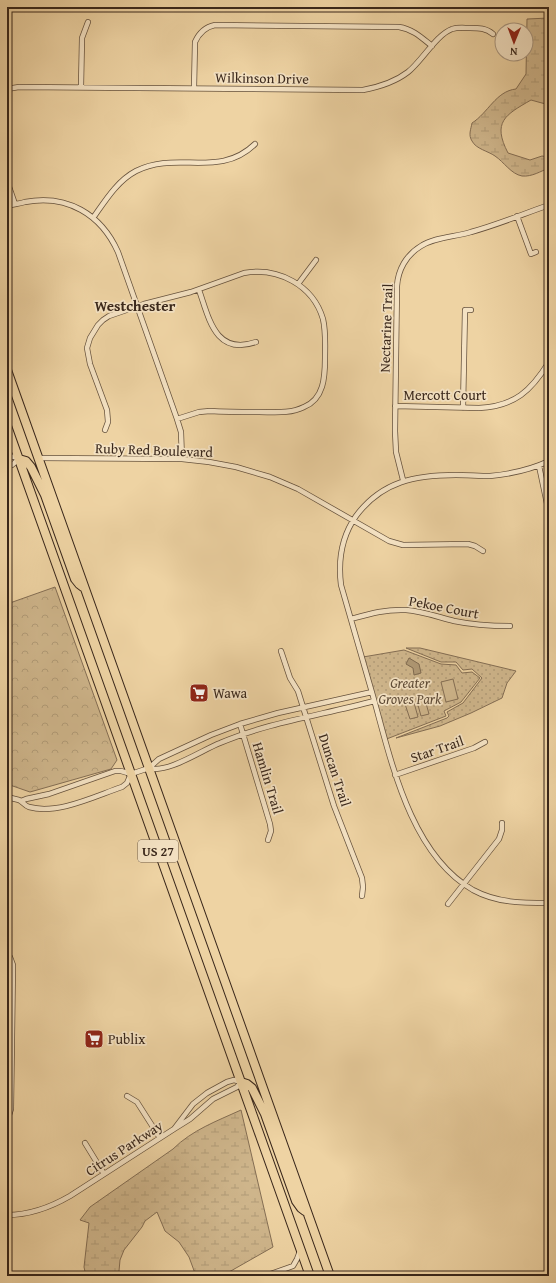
<svg xmlns="http://www.w3.org/2000/svg" width="556" height="1283" viewBox="0 0 556 1283" font-family="'Gentium Book Plus',serif">
	<style>
		.forest { fill: url(#forest-crowns); stroke: #846e54 }
		.wetland { fill: url(#wetland-marsh); stroke: #846e54 }
		.park { fill: url(#park-dots); stroke: #846e54 }
		.garden { fill: #cfb68c; stroke: #846e54 }
		.water { fill: #b09975; stroke: #806b51 }
		.lines { fill: none; stroke-linecap: round; stroke-linejoin: round }
		.minor-casing { stroke: #66523d; stroke-width: 6 }
		.trunk-casing { stroke: #39271b; stroke-width: 10 }
		.minor { stroke: #f4e2c3; stroke-width: 4.5 }
		.trunk { stroke: #eed3a3; stroke-width: 8 }
		.labels { text-anchor: middle; dominant-baseline: central; stroke-width: 3.5; stroke-linejoin: round; paint-order: stroke }
		.shield { fill: #f4e2c3; stroke: #715f4d; stroke-width: 1 }
		.shield-label { font-size: 13px; font-weight: bold; fill: #39271b }
		.street-label { font-size: 14px; fill: #39271b; stroke: #f4e2c3 }
		.park-label { font-size: 14px; font-style: italic; fill: #5e4b37; stroke: #f4e2c3 }
		.poi-label { font-size: 14px; fill: #39271b; stroke: #f4e2c3; text-anchor: start }
		.neighbourhood-label { font-size: 15px; font-weight: bold; fill: #39271b; stroke: #f4e2c3 }
	</style>
	<defs>
		<pattern id="forest-crowns" width="20" height="18" patternUnits="userSpaceOnUse"><rect width="20" height="18" fill="#cfb68c"/><path d="M2 6a3 3 0 1 1 6 0M12 15a3 3 0 1 1 6 0" fill="none" stroke="#b29c78"/></pattern>
		<pattern id="wetland-marsh" width="20" height="14" patternUnits="userSpaceOnUse"><rect width="20" height="14" fill="#cfb68c"/><path d="M1 5h8M5 5V1M11 12h8M15 12V8" fill="none" stroke="#b29c78"/></pattern>
		<pattern id="park-dots" width="8" height="8" patternUnits="userSpaceOnUse"><rect width="8" height="8" fill="#cfb68c"/><path d="M2 2h.1M6 6h.1" fill="none" stroke="#b29c78" stroke-width="1.8" stroke-linecap="round"/></pattern>
	</defs>
	<rect width="100%" height="100%" fill="#eed3a3"/>
	<filter id="stains"><feTurbulence type="fractalNoise" baseFrequency=".005" numOctaves="4"/><feColorMatrix values="0 0 0 0 .2 0 0 0 0 .09 0 0 0 0 .02 0 0 0 .5 -.17"/></filter>
	<radialGradient id="worn" r=".72"><stop offset=".6" stop-color="#630" stop-opacity="0"/><stop offset="1" stop-color="#630" stop-opacity=".3"/></radialGradient>
	<path class="forest" d="M 55,587 L 117,760 L 111,769 L 30,792 L 7,784 L 7,604 Z"/>
	<path class="wetland" d="M 549,18 L 549,105 L 531,100 C 505,115 492,122 508,153 L 530,160 L 542,156 L 549,157 L 549,168 C 541,171 532,177 522,176 C 511,174 504,162 495,156 C 488,151 476,149 472,141 C 468,135 471,129 472,123 C 488,113 496,91 516,89 L 526,74 L 527,19 Z
		M 241,1110 L 273,1247 L 222,1276 L 196,1276 L 189,1257 L 179,1242 L 165,1231 L 157,1212 L 145,1221 L 142,1227 L 124,1250 L 120,1260 L 119,1271 C 111,1278 109,1276 99,1274 C 96,1273 90,1275 86,1276 L 84,1267 L 89,1223 L 80,1220 L 90,1207 L 173,1149 C 192,1130 217,1121 241,1110 Z"/>
	<path class="park" d="M 406,648 L 420,648 L 516,671 L 507,683 L 502,698 L 471,713 L 440,726 L 396,738 L 447,718 L 449,716 L 447,712 L 463,703 L 482,678 L 472,669 L 463,670 L 456,662 L 441,662 Z
		M 404,650 L 441,664 L 456,665 L 462,673 L 472,672 L 480,678 L 461,702 L 444,711 L 446,716 L 384,740 L 363,657 Z"/>
	<path class="garden" d="M 453,679 L 458,699 L 446,702 L 441,682 Z
		M 424,696 L 429,714 L 421,716 L 416,698 Z
		M 413,699 L 418,717 L 410,719 L 404,701 Z"/>
	<path class="water" d="M 409,658 L 419,664 L 421,673 L 414,675 L 413,668 L 406,664 Z"/>
	<g class="lines">
		<defs>
			<path id="minor" d="M 81,87 L 82,38 L 88,22
				M 194,88 L 195,42 C 199,33 205,27 215,25 L 399,27 C 413,29 422,38 432,46
				M 7,89 L 19,87 L 363,90 C 379,87 395,82 408,72 C 422,61 436,35 452,29 C 458,27 464,28 470,28 C 479,28 486,28 493,34
				M 7,181 L 15,204
				M 7,206 C 13,204 19,204 25,202 C 67,194 101,214 118,252 L 177,419 L 181,432 L 182,459
				M 517,216 L 531,254 L 536,252
				M 93,218 C 105,201 117,181 136,171 C 177,150 219,179 255,144
				M 298,284 L 316,260
				M 199,290 C 209,318 215,356 256,342
				M 395,406 L 479,408 C 515,406 531,391 549,362
				M 463,408 L 465,310 L 471,310
				M 105,430 L 108,422 L 107,410 L 90,364 L 87,348 L 90,338 L 98,325 L 103,320 L 109,316 L 144,304 L 191,292 L 244,273 C 278,267 313,285 323,319 C 326,332 325,345 325,358 C 325,377 324,399 304,407 C 290,414 274,412 259,412 C 243,412 227,412 210,411 L 199,412 L 177,419
				M 7,456 L 14,457 L 19,459 L 12,465 L 7,466
				M 38,458 L 182,459 L 209,462 L 236,467 L 270,477 L 298,489 L 389,541 L 403,545 L 468,544 L 475,546 L 483,551
				M 549,461 C 530,470 511,474 490,476 C 479,476 467,475 456,475 C 416,475 382,481 356,516 C 342,536 338,561 341,585 C 352,622 362,659 373,696 C 391,760 410,854 473,890 C 497,903 522,903 549,903
				M 539,466 L 549,513
				M 403,480 L 396,452 L 395,431 L 397,286 C 398,270 406,255 421,246 C 435,237 455,237 471,232 C 497,225 523,214 549,205
				M 351,619 C 369,614 386,609 406,610 C 422,611 438,617 454,621 C 473,625 491,626 510,626
				M 281,651 L 290,678 L 298,691 L 334,806 L 362,878 L 363,887 L 362,896
				M 240,724 L 270,824 L 271,831 L 268,840
				M 149,768 C 167,774 202,750 220,743 C 269,722 323,715 374,701
				M 131,774 L 149,768 L 159,759 L 211,735 L 240,724 L 278,713 L 372,692
				M 395,775 L 474,748 L 485,742
				M 7,797 C 11,798 15,799 19,800 C 23,802 25,806 29,807 C 58,815 95,796 122,787 L 127,783 L 131,774
				M 21,801 L 26,799 L 49,794 L 115,771 L 121,771 L 131,774
				M 448,904 L 499,839 L 502,830 L 502,823
				M 7,955 L 10,957 L 13,965 L 11,1109 L 9,1115 L 7,1117
				M 127,1096 L 137,1102 L 160,1138
				M 85,1143 L 104,1174
				M 7,1215 C 30,1215 51,1207 70,1196 L 174,1129 L 193,1104 L 207,1093 L 227,1082 L 234,1080 L 241,1082 L 237,1087 L 213,1099 L 190,1119 L 174,1129
				M 265,1276 L 293,1266 L 297,1259 L 300,1251"/>
			<path id="trunk" d="M 7,370 L 330,1276
				M 7,426 L 310,1276
				M 19,459 L 26,461 L 31,467 L 45,495 L 75,579 L 79,584 L 83,587
				M 241,1082 L 247,1084 L 252,1088 L 265,1114 L 296,1201 L 301,1208 L 305,1211"/>
		</defs>
		<use href="#minor" class="minor-casing"/>
		<use href="#trunk" class="trunk-casing"/>
		<use href="#minor" class="minor"/>
		<use href="#trunk" class="trunk"/>
	</g>
	<defs>
		<symbol id="supermarket-square" viewBox="-11 -11 22 22"><rect x="-9" y="-9" width="18" height="18" rx="4" fill="#8f2418" stroke="#f4e2c3"/><path d="M-6-5.5h2.5l.6 2H6L4.5 2H-2.5L-4.4-4H-6ZM-1.5 3.2a1.3 1.3 0 1 0 .1 0ZM3 3.2a1.3 1.3 0 1 0 .1 0Z" fill="#fff"/></symbol>
	</defs>
	<g fill-rule="evenodd">
		<use href="#supermarket-square" x="188" y="682" width="22" height="22"/>
		<use href="#supermarket-square" x="83" y="1028" width="22" height="22"/>
	</g>
	<g class="labels">
		<rect class="shield" x="138" y="840" width="40" height="22" rx="3"/>
		<g class="shield-label">
			<text x="158" y="851">US 27</text>
		</g>
		<g class="street-label">
			<text transform="translate(262 78) rotate(1)">Wilkinson Drive</text>
			<text transform="translate(386 328) rotate(-88)">Nectarine Trail</text>
			<text x="445" y="395">Mercott Court</text>
			<text transform="translate(154 450) rotate(2)">Ruby Red Boulevard</text>
			<text transform="translate(444 607) rotate(11)">Pekoe Court</text>
			<text transform="translate(437 749) rotate(-19)">Star Trail</text>
			<text transform="translate(335 770) rotate(72)">Duncan Trail</text>
			<text transform="translate(268 778) rotate(73)">Hamlin Trail</text>
			<text transform="translate(124 1148) rotate(-33)">Citrus Parkway</text>
		</g>
		<g class="park-label">
			<text x="410" y="683">Greater<tspan x="410" dy="16">Groves Park</tspan></text>
		</g>
		<g class="poi-label">
			<text x="213" y="693">Wawa</text>
			<text x="108" y="1039">Publix</text>
		</g>
		<g class="neighbourhood-label">
			<text x="135" y="305">Westchester</text>
		</g>
	</g>
	<rect width="556" height="1283" fill="none" stroke="#eed3a3" stroke-width="24"/>
	<rect x="8" y="8" width="540" height="1267" fill="none" stroke="#39271b" stroke-width="2"/>
	<rect x="12" y="12" width="532" height="1259" fill="none" stroke="#39271b"/>
	<g transform="translate(514 42) rotate(181)"><circle r="19" fill="#f4e2c3" stroke="#a99780"/>
	<path d="M0-3L7 15L0 10L-7 15Z" fill="#8f2418"/>
	<text y="-6" font-size="11" font-weight="bold" text-anchor="middle" fill="#39271b">N</text>
	</g>
	<rect width="100%" height="100%" filter="url(#stains)"/>
	<rect width="100%" height="100%" fill="url(#worn)"/>
</svg>
